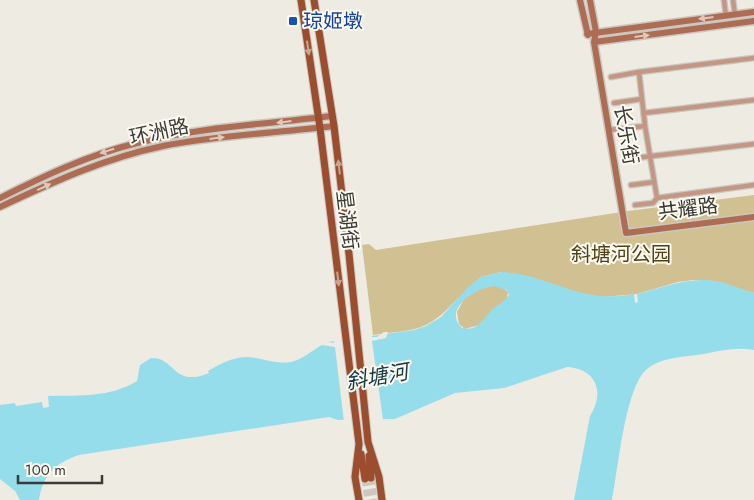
<svg xmlns="http://www.w3.org/2000/svg" width="754" height="500" viewBox="0 0 754 500" font-family="Jost,'Noto Sans SC',sans-serif">
	<style>
		.green { fill: #d0c092 }
		.water { fill: #96ddec; fill-rule: evenodd }
		.pier { fill: #eeebe3 }
		.lines { fill: none; stroke-linecap: round; stroke-linejoin: round }
		.primary-tunnel { stroke: #cac8c0; stroke-width: 7; stroke-dasharray: 7 3.5; stroke-linecap: butt }
		.street-casing { stroke: #cac8c0; stroke-width: 7 }
		.secondary-casing { stroke: #cac8c0; stroke-width: 9 }
		.primary-casing { stroke: #cac8c0; stroke-width: 9 }
		.street { stroke: #c49785; stroke-width: 4.5 }
		.secondary { stroke: #ad6c53; stroke-width: 6 }
		.primary { stroke: #9b4d2d; stroke-width: 7 }
		.oneway { fill: #e0c8b9 }
		.oneway2 { fill: #cba38e }
		.transit-dot { fill: #1a4fb4; stroke: #fbf9f0; stroke-width: 2 }
		.labels { text-anchor: middle; dominant-baseline: central; stroke-width: 4; stroke-linejoin: round; paint-order: stroke }
		.transit-label { font-size: 20px; fill: #164399; stroke: #fbf9f0; text-anchor: start }
		.street-label { font-size: 20px; fill: #3b3a36; stroke: #fbf9f0 }
		.park-label { font-size: 20px; fill: #4f4217; stroke: #fbf9f0 }
		.water-label { font-size: 21px; font-style: italic; fill: #183a41; stroke: #fbf9f0 }
	</style>
	<rect width="100%" height="100%" fill="#eeebe3"/>
	<path class="green" d="M 754,195 L 754,293 L 718,282 L 693,280 L 678,282 L 637,294 L 603,297 L 572,292 L 501,272 L 481,277 L 464,299 C 476,290 496,279 508,292 L 507,299 L 479,325 L 465,329 L 459,324 L 457,312 L 463,301 L 458,298 C 426,333 417,329 373,335 L 362,245 L 369,244 L 376,250 L 628,211 Z"/>
	<path class="water" d="M 501,272 C 551,274 578,305 634,294 L 635,303 L 638,302 L 637,294 C 665,287 691,275 721,282 C 732,285 743,290 754,293 L 754,350 C 735,346 716,352 697,355 C 680,357 660,358 647,369 C 625,387 618,471 612,500 L 574,500 L 590,416 C 605,393 597,369 567,367 L 504,388 L 455,393 L 395,419 L 338,420 L 329,417 L 79,455 C 55,463 43,475 39,500 L 20,500 L 15,491 L 0,479 L 0,405 L 15,403 L 16,406 L 42,402 L 43,408 L 49,407 L 48,396 C 80,395 109,398 137,381 L 140,365 L 151,358 C 176,357 172,388 209,373 L 208,371 C 223,362 239,354 256,358 C 268,360 278,364 291,362 C 305,359 315,347 328,342 L 414,330 L 426,326 L 441,317 L 468,287 L 481,277 ZM 493,286 L 507,290 L 509,295 C 504,303 496,305 491,311 C 482,320 477,332 462,328 C 442,309 476,288 493,286 Z"/>
	<path class="pier" d="M 384,332 L 388,332 L 386,338 L 372,341 L 383,420 L 344,422 L 335,347 L 322,345 L 324,341 L 334,343 L 334,338 L 371,333 L 372,337 L 377,337 Z"/>
	<g class="lines">
		<path class="primary-tunnel" d="M 371,478 L 374,500
			M 365,479 L 368,500"/>
		<defs>
			<path id="street" d="M 724,0 L 726,16
				M 733,0 L 735,15
				M 611,77 L 639,72
				M 614,103 L 642,99
				M 644,113 L 754,100
				M 645,126 L 639,72 L 754,58
				M 609,130 L 645,126 L 657,198 L 754,185
				M 627,159 L 754,144
				M 631,185 L 654,182
				M 635,205 L 653,203 L 657,198"/>
			<path id="secondary" d="M 580,0 L 588,35
				M 590,0 L 596,32 L 594,42 L 626,233 L 754,217
				M 587,34 L 754,12
				M 594,42 L 754,21
				M 0,198 C 44,176 88,155 137,143 C 200,127 267,124 332,116
				M 0,207 C 53,182 105,158 163,146 C 219,135 277,133 334,126"/>
			<path id="primary" d="M 301,0 L 320,128 L 359,444 L 355,477 L 359,500
				M 314,0 L 334,126 L 349,254 L 368,442 L 379,477 L 382,500
				M 361,454 L 365,479
				M 369,456 L 371,478"/>
		</defs>
		<use href="#street" class="street-casing"/>
		<use href="#secondary" class="secondary-casing"/>
		<use href="#primary" class="primary-casing"/>
		<use href="#street" class="street"/>
		<use href="#secondary" class="secondary"/>
		<use href="#primary" class="primary"/>
	</g>
	<defs><path id="oneway-solid" d="M-6-.8H1V-3.2L6.5 0L1 3.2V.8H-6Z" transform="scale(1.25)"/></defs>
	<g class="oneway">
		<use href="#oneway-solid" transform="translate(706 18) rotate(173)"/>
		<use href="#oneway-solid" transform="translate(642 36) rotate(-7)"/>
		<use href="#oneway-solid" transform="translate(284 122) rotate(173)"/>
		<use href="#oneway-solid" transform="translate(217 138) rotate(-7)"/>
		<use href="#oneway-solid" transform="translate(107 151) rotate(162)"/>
		<use href="#oneway-solid" transform="translate(44 187) rotate(-25)"/>
	</g>
	<g class="oneway2">
		<use href="#oneway-solid" transform="translate(308 48) rotate(82)"/>
		<use href="#oneway-solid" transform="translate(339 167) rotate(-97)"/>
		<use href="#oneway-solid" transform="translate(338 279) rotate(83)"/>
	</g>
	<rect class="transit-dot" x="288" y="16" width="10" height="10" rx="2.5"/>
	<g class="labels">
		<g class="transit-label">
			<text x="303" y="21">琼姬墩</text>
		</g>
		<g class="street-label">
			<text transform="translate(159 132) rotate(-12)">环洲路</text>
			<text transform="translate(626 135) rotate(80)">长乐街</text>
			<text transform="translate(688 209) rotate(-7)">共耀路</text>
			<text transform="translate(347 220) rotate(83)">星湖街</text>
		</g>
		<g class="park-label">
			<text x="621" y="254">斜塘河公园</text>
		</g>
		<g class="water-label">
			<text transform="translate(377 377) rotate(-10)">斜塘河</text>
		</g>
	</g>
	<path d="M18 475v8h84v-8" fill="none" stroke="#3b3a36" stroke-width="2.5"/>
	<text x="25" y="475" font-size="15" fill="#3b3a36" stroke="#fbf9f0" stroke-width="4" paint-order="stroke">100 m</text>
</svg>
